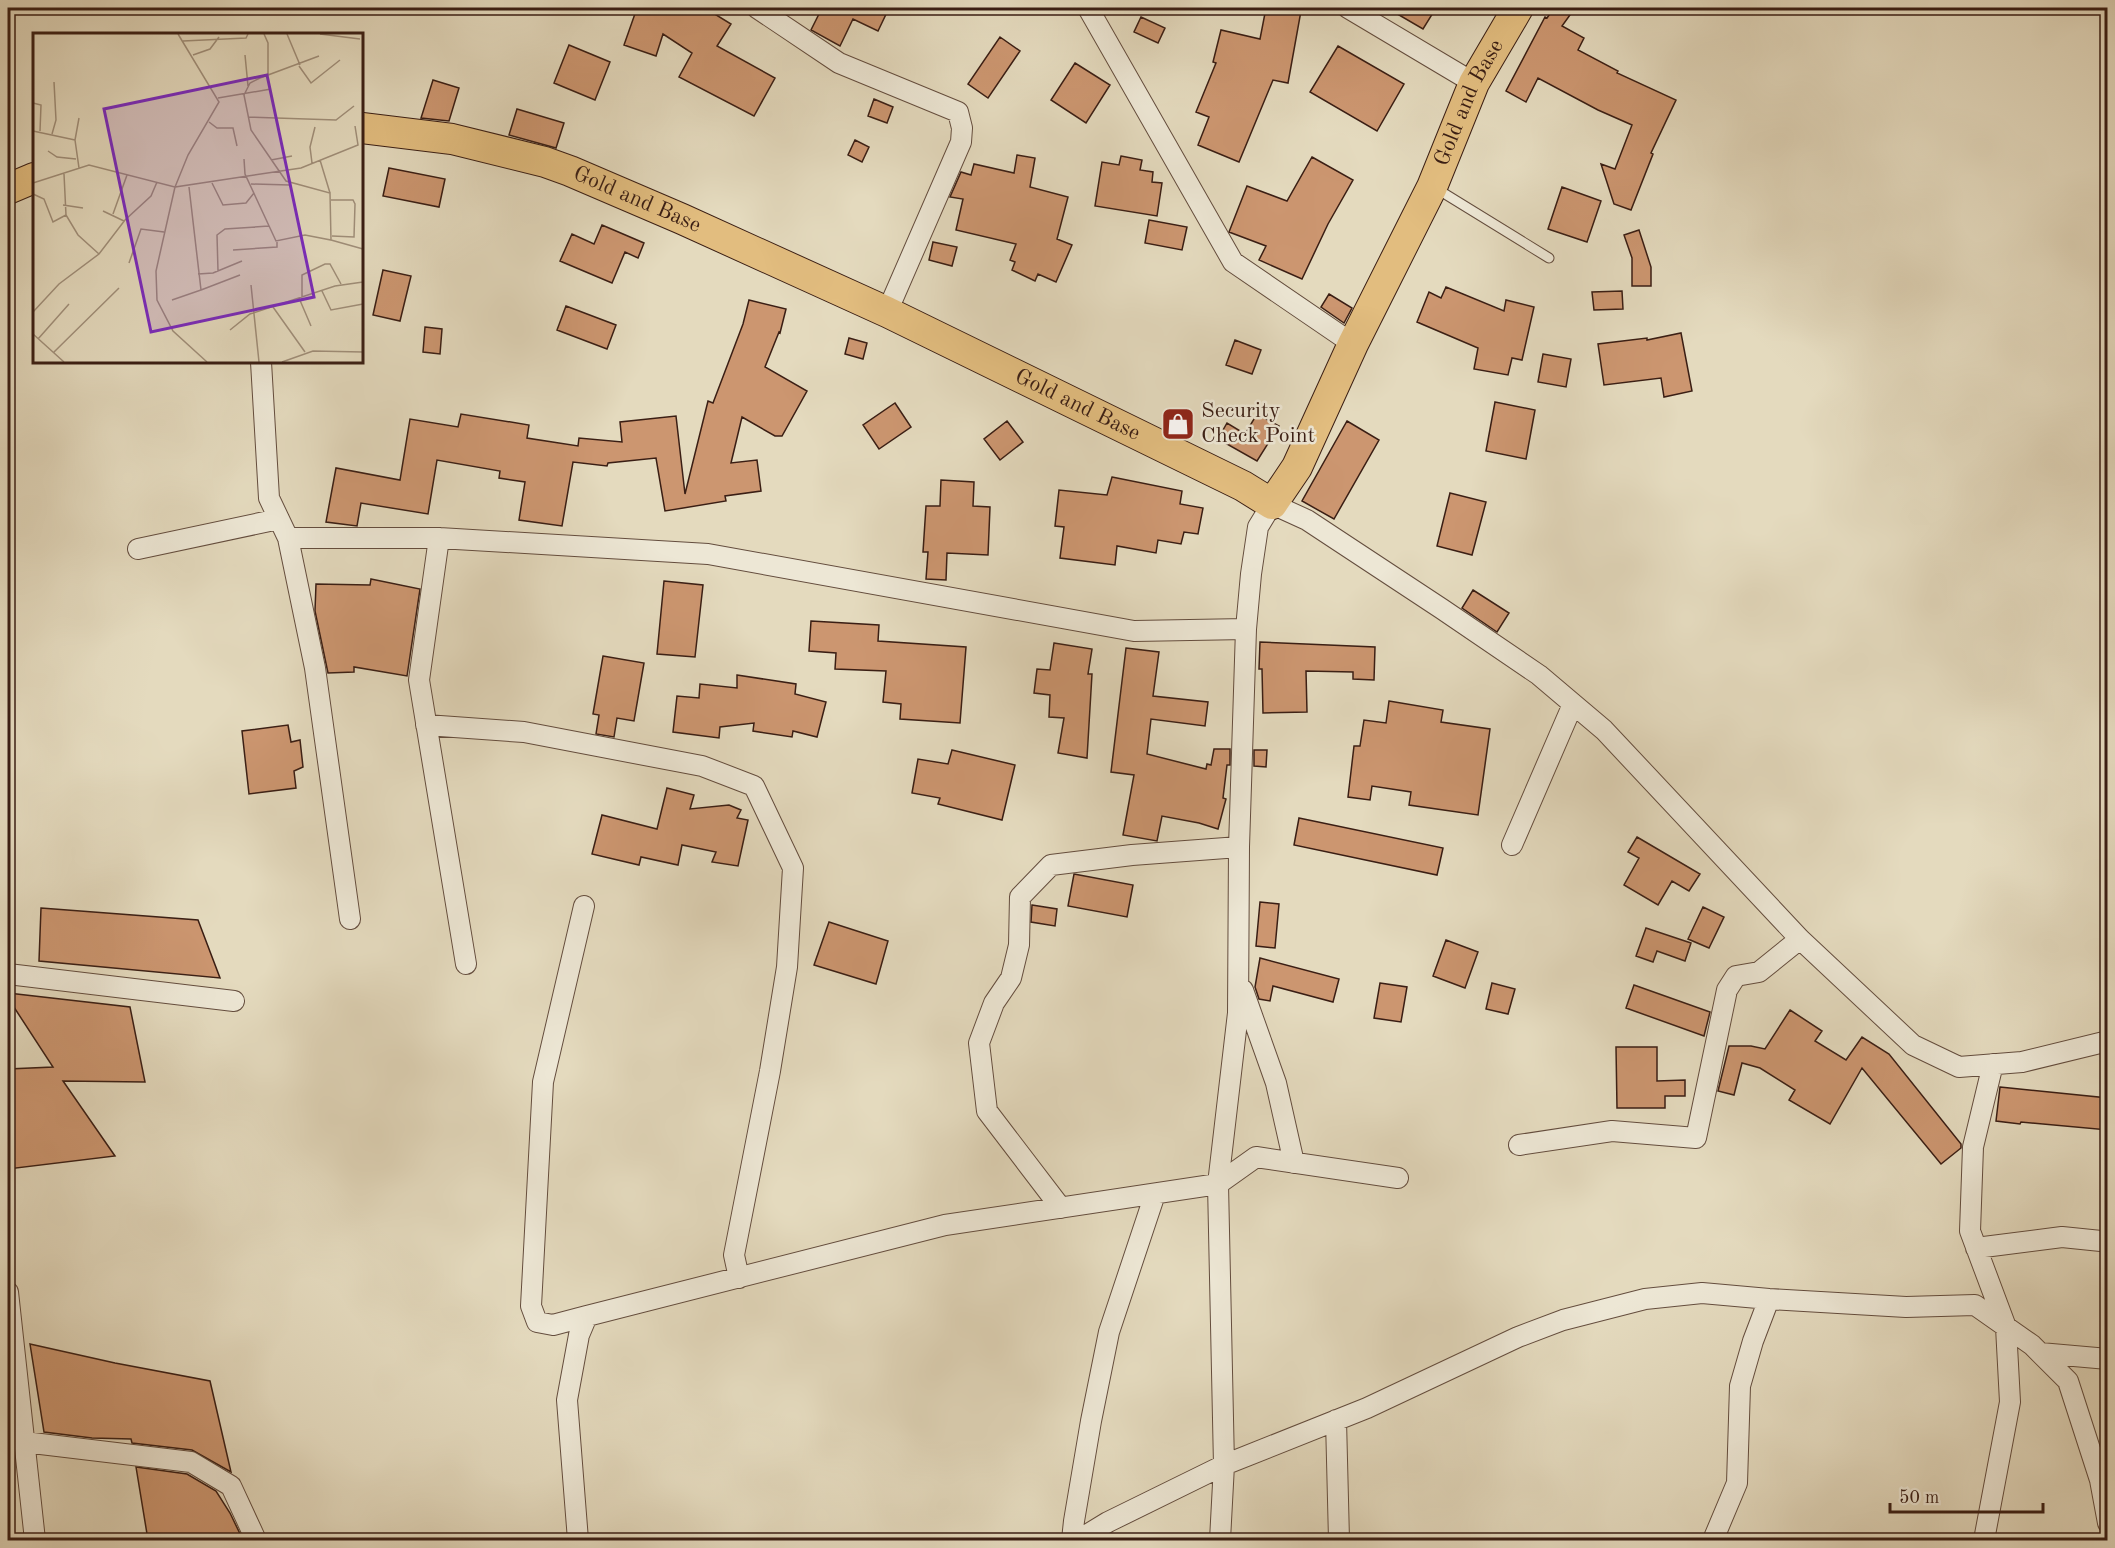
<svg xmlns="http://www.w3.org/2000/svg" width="2115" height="1548" viewBox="0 0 2115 1548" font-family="'Old Standard TT',serif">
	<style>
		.building { fill: #cc9670; stroke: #3a1e14; stroke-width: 1.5 }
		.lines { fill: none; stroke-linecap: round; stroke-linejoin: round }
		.service-casing { stroke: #644d3e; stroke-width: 11 }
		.minor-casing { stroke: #644d3e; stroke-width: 22 }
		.primary-casing { stroke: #3a1e14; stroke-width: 32 }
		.service { stroke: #ede7d5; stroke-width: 9 }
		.minor { stroke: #ede7d5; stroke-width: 20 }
		.primary { stroke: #e2bd7f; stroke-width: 30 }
		.labels { text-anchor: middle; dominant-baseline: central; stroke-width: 5; stroke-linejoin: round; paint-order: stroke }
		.street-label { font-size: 22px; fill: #3a1e14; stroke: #ede7d5 }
		.poi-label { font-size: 22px; fill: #3a1e14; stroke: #ede7d5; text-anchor: start }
		.inset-road { fill: none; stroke: #a08f7a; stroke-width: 1.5 }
		.view { fill: #7b2cbf; fill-opacity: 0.15; stroke: #7b2cbf; stroke-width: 3 }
		.inset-edge { fill: none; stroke: #3a1e14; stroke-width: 3 }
	</style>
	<rect width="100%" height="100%" fill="#e4dabe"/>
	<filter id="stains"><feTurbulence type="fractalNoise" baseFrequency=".00333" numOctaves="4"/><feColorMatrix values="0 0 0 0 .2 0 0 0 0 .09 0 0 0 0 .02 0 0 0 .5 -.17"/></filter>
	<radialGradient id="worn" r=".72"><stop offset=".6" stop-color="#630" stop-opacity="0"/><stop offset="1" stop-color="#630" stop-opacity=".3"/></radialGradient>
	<path class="building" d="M 637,8 L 705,8 L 731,24 L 717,46 L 775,78 L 754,116 L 679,77 L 692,53 L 663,34 L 656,56 L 624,45 Z
		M 822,8 L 889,8 L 878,31 L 853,19 L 840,46 L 811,30 Z
		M 1266,8 L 1301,11 L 1288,83 L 1273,80 L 1239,162 L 1198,145 L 1209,117 L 1196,112 L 1216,63 L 1213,62 L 1221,30 L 1260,39 Z
		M 1387,8 L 1436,8 L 1423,29 Z
		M 1554,8 L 1575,8 L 1562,26 L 1584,38 L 1578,50 L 1618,71 L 1617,73 L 1676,100 L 1651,153 L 1653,154 L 1631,210 L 1614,204 L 1601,164 L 1615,169 L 1632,125 L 1598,110 L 1538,78 L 1526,102 L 1506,91 L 1545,17 L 1547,18 Z
		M 1141,17 L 1165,28 L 1158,43 L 1134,32 Z
		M 1000,37 L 1020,51 L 988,98 L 968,84 Z
		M 569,45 L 610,62 L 595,100 L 554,83 Z
		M 1338,46 L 1404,84 L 1377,131 L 1310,92 Z
		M 1075,63 L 1110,85 L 1086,123 L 1051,100 Z
		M 433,80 L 459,88 L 449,121 L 421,118 Z
		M 874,99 L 893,107 L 887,123 L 868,116 Z
		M 517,109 L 564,123 L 556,148 L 509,135 Z
		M 855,140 L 869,147 L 862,162 L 848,155 Z
		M 1017,155 L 1035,158 L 1030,187 L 1068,197 L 1057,239 L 1072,245 L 1056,282 L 1038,274 L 1035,281 L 1012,270 L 1015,262 L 1010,260 L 1016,244 L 956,230 L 963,199 L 950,197 L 961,172 L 971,175 L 974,164 L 1014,173 Z
		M 1121,156 L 1142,160 L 1140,170 L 1153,172 L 1152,182 L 1162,183 L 1157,216 L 1095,206 L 1102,162 L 1119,165 Z
		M 1312,157 L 1353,180 L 1328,224 L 1302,279 L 1259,260 L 1266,246 L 1229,232 L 1247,186 L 1287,201 Z
		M 389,168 L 445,179 L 439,207 L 383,196 Z
		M 1562,187 L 1601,201 L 1587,242 L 1548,229 Z
		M 1149,220 L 1187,227 L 1182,250 L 1145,243 Z
		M 602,225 L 644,243 L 638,258 L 625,252 L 612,283 L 560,261 L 572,234 L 594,244 Z
		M 1639,230 L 1651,267 L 1651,286 L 1632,286 L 1632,258 L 1624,235 Z
		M 933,242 L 957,247 L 952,266 L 929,260 Z
		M 383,270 L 411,276 L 400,321 L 373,315 Z
		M 1446,287 L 1504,311 L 1506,300 L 1534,307 L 1522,360 L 1512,358 L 1508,375 L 1474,369 L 1478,348 L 1417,322 L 1429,292 L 1441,298 Z
		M 1622,291 L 1623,309 L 1594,310 L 1592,292 Z
		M 1329,294 L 1352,308 L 1344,323 L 1321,307 Z
		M 749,300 L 786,309 L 780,333 L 779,332 L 765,367 L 807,391 L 782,436 L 775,436 L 742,417 L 731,463 L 757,460 L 761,491 L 725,496 L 726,501 L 665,511 L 656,458 L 608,463 L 607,466 L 573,462 L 562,526 L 519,520 L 525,482 L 499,478 L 500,471 L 437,460 L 428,514 L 361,503 L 357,526 L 326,522 L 336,468 L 400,480 L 410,419 L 458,427 L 461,414 L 529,425 L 527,438 L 578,446 L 579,438 L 622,442 L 620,422 L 676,416 L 685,494 L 708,401 L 713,403 L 743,324 Z
		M 566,306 L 616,325 L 607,349 L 557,330 Z
		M 425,327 L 442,329 L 440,354 L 423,352 Z
		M 1681,333 L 1692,391 L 1664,397 L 1661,378 L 1604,385 L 1598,344 L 1647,338 L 1647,340 Z
		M 849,338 L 867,343 L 863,359 L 845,354 Z
		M 1235,340 L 1261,350 L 1252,374 L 1226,365 Z
		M 1543,354 L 1571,359 L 1566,387 L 1538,382 Z
		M 1495,402 L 1535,410 L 1526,459 L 1486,451 Z
		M 895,403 L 911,427 L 879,449 L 863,425 Z
		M 1257,414 L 1279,426 L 1257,461 L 1218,439 L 1227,423 L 1245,434 Z
		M 1007,421 L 1023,442 L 1000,460 L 984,439 Z
		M 1347,421 L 1379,440 L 1334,519 L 1302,501 Z
		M 1112,477 L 1182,491 L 1180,504 L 1203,508 L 1198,534 L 1184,532 L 1181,544 L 1158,540 L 1156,553 L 1117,546 L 1115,565 L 1060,558 L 1064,527 L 1055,526 L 1059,490 L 1107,495 Z
		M 941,480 L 974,482 L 973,506 L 990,507 L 988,555 L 947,553 L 946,580 L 926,579 L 928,552 L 923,552 L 926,506 L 940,506 Z
		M 1450,493 L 1486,502 L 1472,555 L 1437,546 Z
		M 371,579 L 420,589 L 407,676 L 354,667 L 354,672 L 328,673 L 315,611 L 316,584 L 370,585 Z
		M 664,581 L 703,585 L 695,657 L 657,654 Z
		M 1473,590 L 1509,613 L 1497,632 L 1462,608 Z
		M 811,621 L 879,625 L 878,641 L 966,647 L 960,723 L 900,719 L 901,704 L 883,702 L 886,671 L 835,669 L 836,653 L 809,651 Z
		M 1260,642 L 1375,647 L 1374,680 L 1353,679 L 1353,672 L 1306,671 L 1307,712 L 1263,713 L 1262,669 L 1259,669 Z
		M 1054,643 L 1092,649 L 1088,674 L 1092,674 L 1087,758 L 1058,753 L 1064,718 L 1049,717 L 1050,695 L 1034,693 L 1037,669 L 1050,670 Z
		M 1126,648 L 1159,652 L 1153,696 L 1208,702 L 1205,726 L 1151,719 L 1147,754 L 1206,769 L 1207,764 L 1211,765 L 1214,749 L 1230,749 L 1230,765 L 1227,765 L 1223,798 L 1226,799 L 1218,829 L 1199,823 L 1162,816 L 1157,841 L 1123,835 L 1134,775 L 1111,772 Z
		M 603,656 L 644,663 L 634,721 L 617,718 L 614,737 L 596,734 L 599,715 L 593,714 Z
		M 737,675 L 796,684 L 795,694 L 826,702 L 817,737 L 793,731 L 792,737 L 753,731 L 754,723 L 720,727 L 719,738 L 673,732 L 677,696 L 699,698 L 700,684 L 737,688 Z
		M 1389,701 L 1443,710 L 1441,722 L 1490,729 L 1478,815 L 1409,805 L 1411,792 L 1372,786 L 1370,800 L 1348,797 L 1354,746 L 1360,746 L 1364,720 L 1386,723 Z
		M 288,725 L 291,742 L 300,740 L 303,767 L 294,771 L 296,788 L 249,794 L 242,731 Z
		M 952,750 L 1015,765 L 1002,820 L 938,804 L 940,798 L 912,793 L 918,759 L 948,764 Z
		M 1254,750 L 1267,750 L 1266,767 L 1254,766 Z
		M 667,788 L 694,795 L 690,809 L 729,805 L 741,810 L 737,818 L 748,820 L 738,866 L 712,862 L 716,852 L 682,845 L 678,865 L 641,857 L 639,865 L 592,854 L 602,815 L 657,829 Z
		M 1299,818 L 1443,848 L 1437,875 L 1294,845 Z
		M 1637,837 L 1700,874 L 1689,891 L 1672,881 L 1658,905 L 1624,885 L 1639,858 L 1628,852 Z
		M 1074,874 L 1133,885 L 1127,917 L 1068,906 Z
		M 1260,902 L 1279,904 L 1275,948 L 1256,946 Z
		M 1032,905 L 1057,909 L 1055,926 L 1031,922 Z
		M 1703,907 L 1724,917 L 1709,948 L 1688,939 Z
		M 41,908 L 198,920 L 220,978 L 39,961 Z
		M 829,922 L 888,941 L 876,984 L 814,965 Z
		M 1646,928 L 1691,943 L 1685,961 L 1657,951 L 1653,962 L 1636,956 Z
		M 1446,940 L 1478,952 L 1465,988 L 1433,976 Z
		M 1260,958 L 1339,979 L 1333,1002 L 1273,986 L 1270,1001 L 1259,999 L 1255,987 Z
		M 1380,983 L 1407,987 L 1401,1022 L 1374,1018 Z
		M 1492,983 L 1515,989 L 1508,1014 L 1486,1009 Z
		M 1634,985 L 1710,1012 L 1704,1036 L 1626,1008 Z
		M 8,993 L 130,1007 L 145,1082 L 63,1081 L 115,1156 L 8,1169 L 8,1069 L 53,1067 L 8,998 Z
		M 1790,1010 L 1822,1031 L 1815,1041 L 1846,1060 L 1862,1037 L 1889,1054 L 1961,1144 L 1961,1148 L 1941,1164 L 1862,1068 L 1830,1124 L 1789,1100 L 1795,1090 L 1760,1068 L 1742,1063 L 1734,1095 L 1718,1091 L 1729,1046 L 1751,1046 L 1765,1049 Z
		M 1616,1047 L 1657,1047 L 1657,1081 L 1685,1080 L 1685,1096 L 1665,1096 L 1665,1108 L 1617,1108 Z
		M 2000,1087 L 2108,1098 L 2108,1130 L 2021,1122 L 2020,1124 L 1996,1121 Z
		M 30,1344 L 115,1363 L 210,1381 L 231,1472 L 192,1450 L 132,1443 L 131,1439 L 92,1438 L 44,1432 Z
		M 136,1467 L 187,1474 L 216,1491 L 230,1513 L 243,1540 L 148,1540 Z"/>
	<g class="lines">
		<defs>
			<path id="service" d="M 1437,189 L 1549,258"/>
			<path id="minor" d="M 757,8 L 839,63 L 958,112 L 962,128 L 961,142 L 887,312
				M 1088,8 L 1233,262 L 1353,344
				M 1348,8 L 1474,83
				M 261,362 L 269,498 L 288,538 L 439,538 L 708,554 L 1134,631 L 1246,629
				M 288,538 L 315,668 L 350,919
				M 439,538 L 419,680 L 466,964
				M 138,549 L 279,519
				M 426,725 L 524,732 L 702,766 L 754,786 L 793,868 L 787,967 L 770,1071 L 734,1255 L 739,1278
				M 1512,845 L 1573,704
				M 584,906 L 543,1082 L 531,1306 L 537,1322 L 553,1325 L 587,1316
				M 8,974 L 234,1001
				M 1243,990 L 1276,1083 L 1294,1163
				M 1519,1145 L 1612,1131 L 1696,1138 L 1727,990 L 1736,976 L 1759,972 L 1800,939
				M 1061,1208 L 987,1111 L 979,1043 L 994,1003 L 1011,978 L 1019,945 L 1020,897 L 1051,865 L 1132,855 L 1239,847
				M 1976,1248 L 2062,1237 L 2101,1241
				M 8,1292 L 35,1540
				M 2040,1353 L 2108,1359
				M 1336,1420 L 1339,1540
				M 24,1442 L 191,1462 L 231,1486 L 256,1540
				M 578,1540 L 567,1400 L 579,1335 L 587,1316 L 945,1225 L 1218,1184 L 1256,1157 L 1398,1178
				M 1072,1540 L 1074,1521 L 1091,1421 L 1109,1332 L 1155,1194
				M 1081,1540 L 1085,1536 L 1108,1522 L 1224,1465 L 1367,1408 L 1518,1337 L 1563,1320 L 1645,1299 L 1702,1293 L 1769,1299 L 1906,1307 L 1975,1305 L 2032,1345 L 2068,1381 L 2100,1480 L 2108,1523
				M 1220,1540 L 1224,1465 L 1218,1184 L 1238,1013 L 1239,847 L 1246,629 L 1251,574 L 1258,527 L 1272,504 L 1307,520 L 1442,609 L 1539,675 L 1604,730 L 1800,939 L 1913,1045 L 1959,1067 L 2022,1062 L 2108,1041
				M 1713,1540 L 1737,1483 L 1740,1386 L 1753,1341 L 1769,1299
				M 1984,1540 L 2010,1402 L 2006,1327 L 1970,1231 L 1973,1147 L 1993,1064"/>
			<g id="primary">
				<path id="s1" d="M 362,128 L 452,139 L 545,162 L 570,171 L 682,219 L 887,312 L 1243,486 L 1272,504 L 1297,467 L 1353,344 L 1432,187 L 1474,83 L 1518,8"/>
				<path d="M 8,189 L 34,178"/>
			</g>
		</defs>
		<use href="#service" class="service-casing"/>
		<use href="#minor" class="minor-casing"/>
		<use href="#primary" class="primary-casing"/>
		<use href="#service" class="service"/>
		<use href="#minor" class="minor"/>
		<use href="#primary" class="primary"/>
	</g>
	<defs>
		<symbol id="shop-square" viewBox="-11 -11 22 22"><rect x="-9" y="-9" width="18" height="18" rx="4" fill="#8f2418" stroke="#ede7d5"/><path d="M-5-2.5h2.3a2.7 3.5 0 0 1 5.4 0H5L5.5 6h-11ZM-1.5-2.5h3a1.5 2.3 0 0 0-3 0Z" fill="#fff"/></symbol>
	</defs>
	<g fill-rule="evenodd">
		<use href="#shop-square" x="1159" y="405" width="38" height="38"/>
	</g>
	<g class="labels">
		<g class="street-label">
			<text stroke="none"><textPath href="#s1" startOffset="1438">Gold and Base</textPath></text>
			<text stroke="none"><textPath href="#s1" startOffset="286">Gold and Base</textPath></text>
			<text stroke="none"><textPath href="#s1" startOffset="772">Gold and Base</textPath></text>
		</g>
		<g class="poi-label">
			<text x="1201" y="411">Security<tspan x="1201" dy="25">Check Point</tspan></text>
		</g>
	</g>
	<g transform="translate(33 33)">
		<rect width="330" height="330" fill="#e4dabe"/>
		<path class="inset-road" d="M 145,1 L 186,69 L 155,122 L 142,154 L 268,135 L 325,112 L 322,93M 231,1 L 235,10 L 235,42M 254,1 L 267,32M 287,1 L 327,6M 150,8 L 213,5 L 215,1M 160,22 L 177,16 L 186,4M 212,22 L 215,53M 266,33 L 278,50 L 307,27M 185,65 L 238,56M 0,70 L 8,72 L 7,98M 215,84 L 303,87 L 321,73M 46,85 L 42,107 L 46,135M 176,89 L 184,95 L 200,95 L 204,113M 0,98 L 42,107M 19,101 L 23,87 L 21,49M 15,118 L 24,124 L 43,126M 211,126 L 212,141 L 243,208 L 272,202 L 298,207 L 297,160 L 253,148 L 218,97 L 211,62 L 217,50 L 227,45 L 286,23M 238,127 L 259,123M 287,127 L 297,160M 279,130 L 277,114 L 282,94M 31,141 L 33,182 L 45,202 L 66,221M 0,150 L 56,132 L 142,154 L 123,238 L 124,267 L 140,298 L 174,329M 179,150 L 190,172 L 213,170 L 221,160M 218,151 L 257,152M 0,161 L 11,166 L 20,189 L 33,182M 298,167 L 320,167 L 322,171 L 321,204 L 299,203M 30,172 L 50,175M 70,178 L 91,188M 80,181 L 94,142M 298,207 L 330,216M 200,217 L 244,214 L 244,209M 96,230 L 108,196 L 131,199M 185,238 L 184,202 L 192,196 L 236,193M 165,241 L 180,240 L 209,228M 218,252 L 226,329M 168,257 L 207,242M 289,258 L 298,277 L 330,271M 269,264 L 269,242 L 292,231 L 297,231 L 308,251M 266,265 L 278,293M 139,267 L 168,257 L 156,154M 240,274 L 272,319M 0,279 L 26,251 L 66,221 L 92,187 L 118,163 L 124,149M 197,297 L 217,281 L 302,253 L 330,249M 0,301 L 31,329M 5,306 L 36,271M 21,319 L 86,255M 249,329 L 280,318 L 330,319"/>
		<path class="view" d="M 234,42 L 281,264 L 118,299 L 71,76 Z"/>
		<rect width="330" height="330" class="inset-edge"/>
	</g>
	<rect width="2115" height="1548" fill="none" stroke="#e4dabe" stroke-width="30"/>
	<rect x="9" y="9" width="2097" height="1530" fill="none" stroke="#3a1e14" stroke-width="3"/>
	<rect x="15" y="15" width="2085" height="1518" fill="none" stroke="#3a1e14" stroke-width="1.5"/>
	<path d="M1890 1503v9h153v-9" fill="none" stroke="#3a1e14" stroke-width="3"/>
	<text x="1899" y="1503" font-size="18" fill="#3a1e14" stroke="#ede7d5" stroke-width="4.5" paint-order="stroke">50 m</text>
	<rect width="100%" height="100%" filter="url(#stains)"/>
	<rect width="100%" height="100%" fill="url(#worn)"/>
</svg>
